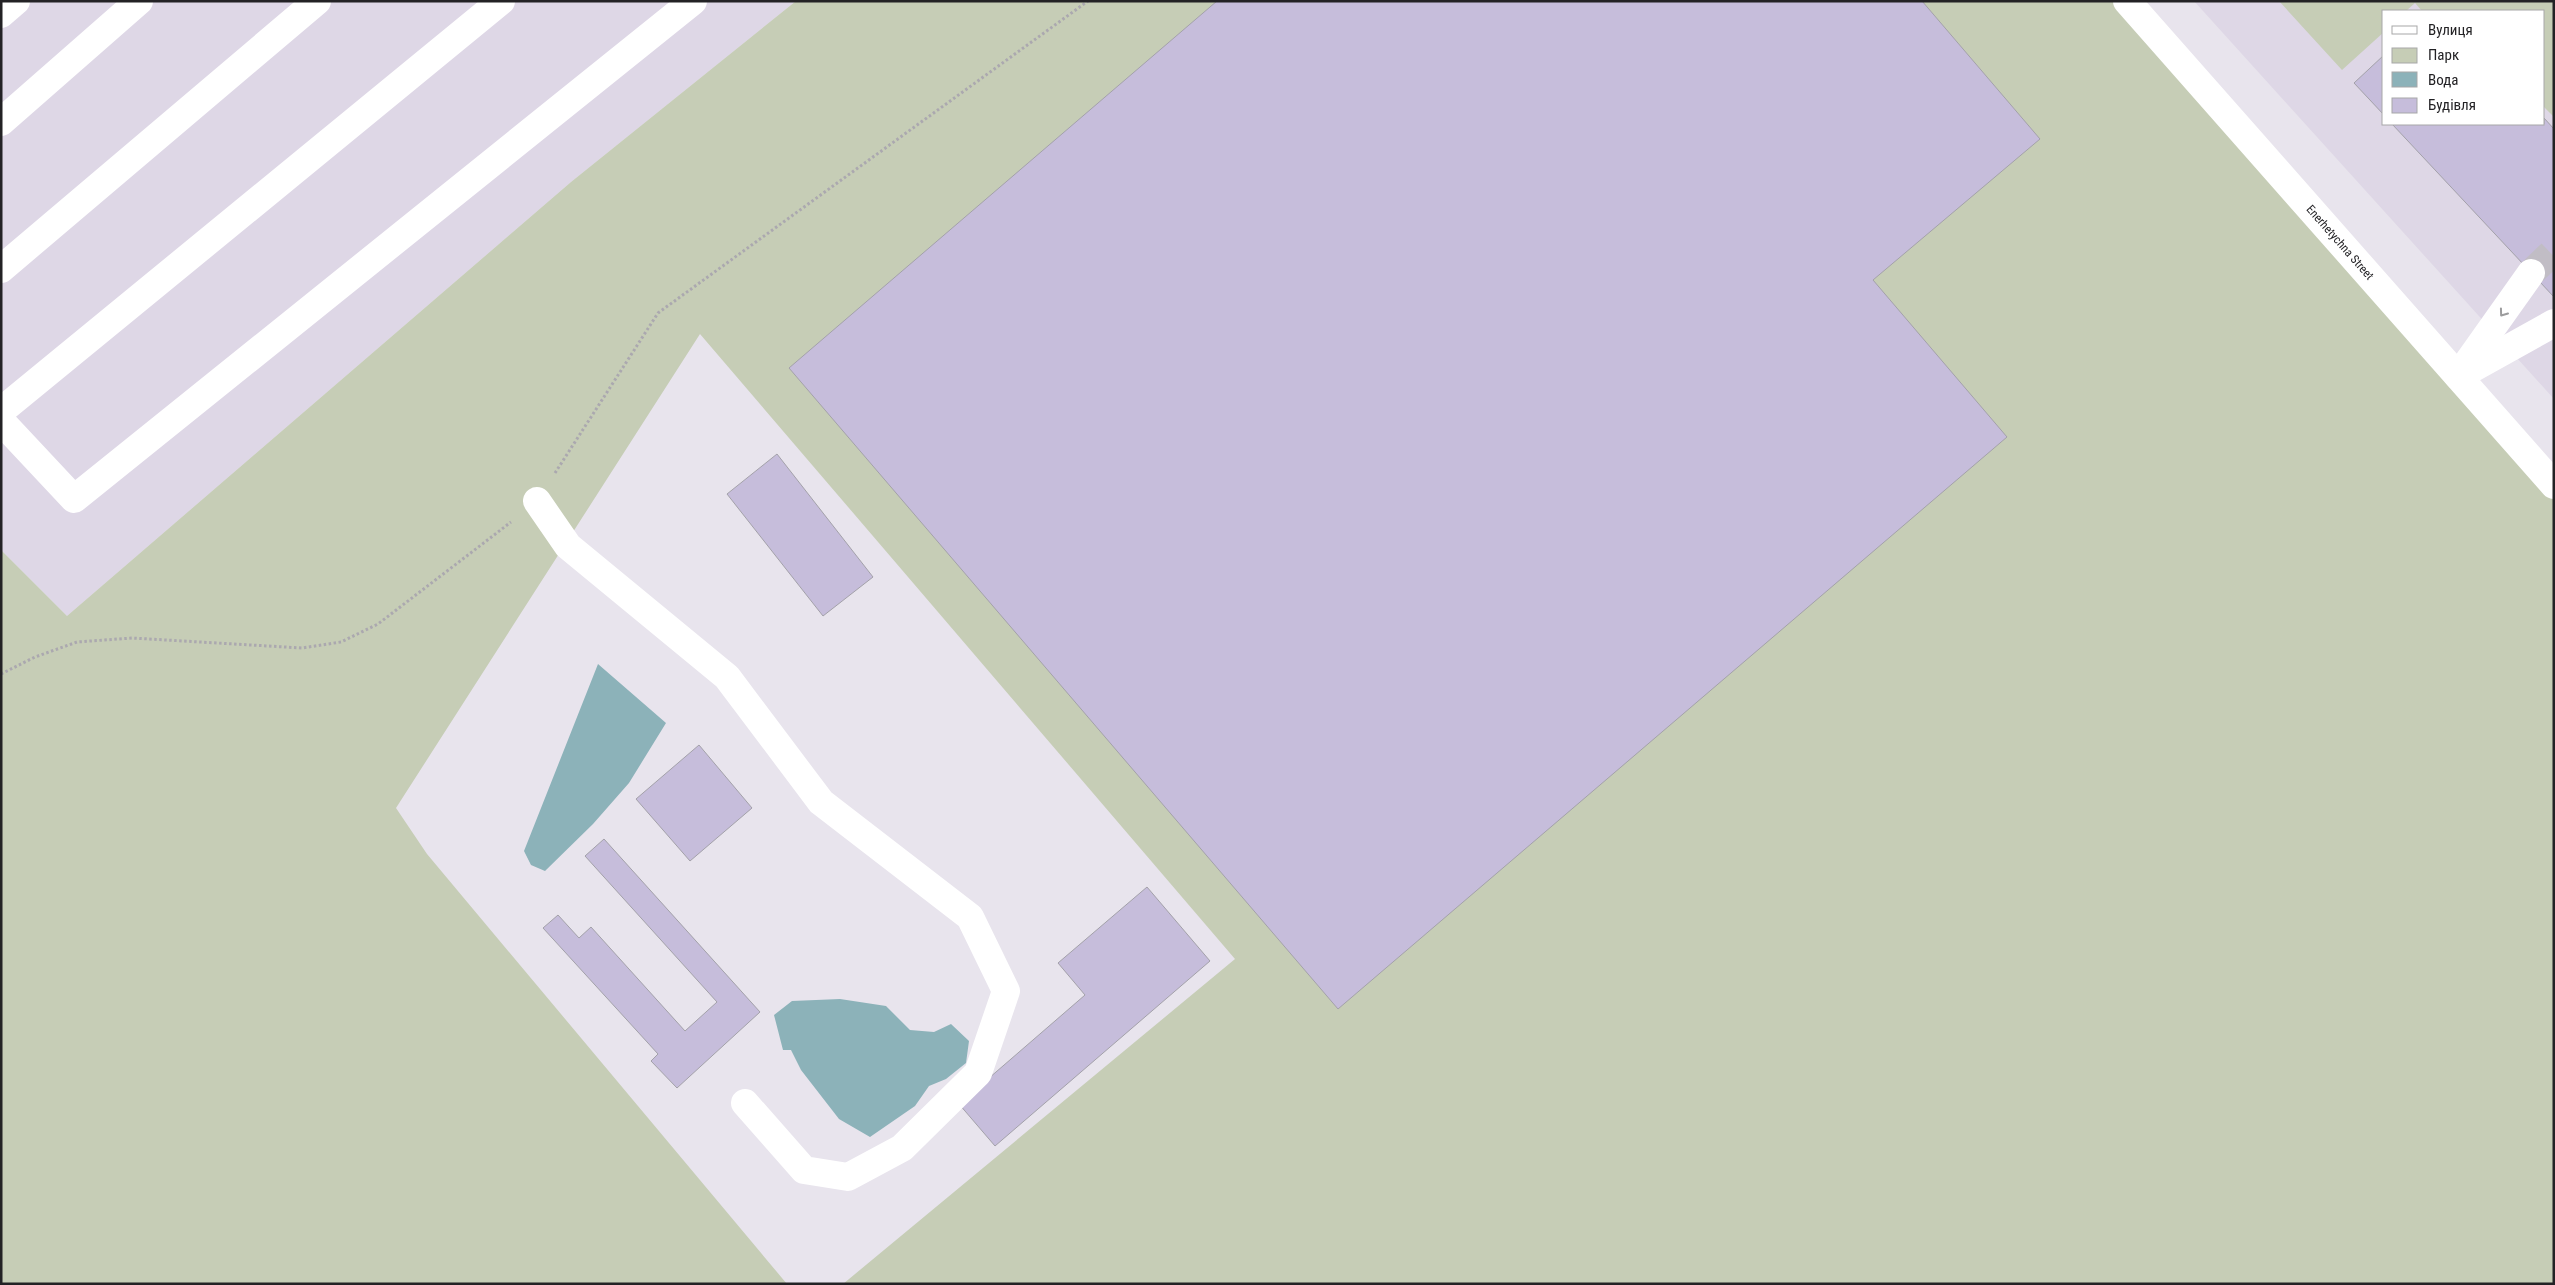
<svg xmlns="http://www.w3.org/2000/svg" width="2555" height="1285" viewBox="0 0 2555 1285" font-family="'Roboto Condensed',sans-serif">
	<style>
		.built { fill: #ded7e6; fill-rule: evenodd }
		.green { fill: #c6cdb6 }
		.water { fill: #8cb2b9 }
		.building { fill: #c6bddb; stroke: #a3a1a9 }
		.lines { fill: none; stroke-linecap: round; stroke-linejoin: round }
		.minor-tunnel { stroke: #c1bdc5; stroke-width: 28; stroke-dasharray: 28 14; stroke-linecap: butt }
		.path { stroke: #aba8af; stroke-width: 3; stroke-dasharray: 2.5 2.5; stroke-linecap: butt }
		.minor { stroke: #fff; stroke-width: 28 }
		.oneway { stroke: #9c9c9d }
		.labels { text-anchor: middle; dominant-baseline: central; stroke-width: 4.5; stroke-linejoin: round; paint-order: stroke }
		.street-label { font-size: 12px; fill: #232225; stroke: #fff }
	</style>
	<rect width="100%" height="100%" fill="#e8e4ed"/>
	<path class="built" d="M 1,1 L 796,1 L 571,182 L 67,616 L 1,550 Z
		M 2194,1 L 2554,1 L 2554,399 ZM 2384,11 L 2544,11 L 2544,124 L 2384,124 Z"/>
	<path class="green" d="M 796,1 L 2131,1 L 2554,476 L 2554,1284 L 843,1284 L 1235,959 L 700,334 L 396,808 L 427,854 L 787,1284 L 1,1284 L 1,550 L 67,616 L 571,182 Z
		M 2279,1 L 2554,1 L 2554,117 L 2544,107 L 2544,11 L 2422,11 L 2415,3 L 2406,11 L 2384,11 L 2384,32 L 2342,70 Z"/>
	<path class="water" d="M 598,664 L 666,723 L 629,783 L 593,824 L 545,871 L 531,865 L 524,851 Z
		M 840,999 L 886,1006 L 910,1030 L 934,1032 L 951,1024 L 969,1041 L 966,1063 L 946,1079 L 929,1086 L 915,1106 L 870,1137 L 839,1119 L 801,1070 L 791,1050 L 783,1050 L 774,1015 L 792,1001 Z"/>
	<path class="building" d="M 1217,1 L 1922,1 L 2040,139 L 1873,280 L 2007,437 L 1338,1009 L 789,368 Z
		M 2384,55 L 2384,115 L 2354,83 Z
		M 2544,118 L 2554,129 L 2554,297 L 2392,124 L 2544,124 Z
		M 777,454 L 873,577 L 823,616 L 727,494 Z
		M 699,745 L 752,808 L 690,861 L 636,799 Z
		M 604,839 L 760,1012 L 677,1088 L 651,1061 L 658,1054 L 543,928 L 558,915 L 579,938 L 591,927 L 685,1031 L 717,1002 L 585,856 Z
		M 1147,887 L 1210,961 L 995,1146 L 959,1104 L 1085,995 L 1058,963 Z"/>
	<g class="lines">
		<path class="minor-tunnel" d="M 2531,273 L 2554,251"/>
		<path class="path" d="M 555,473 L 658,313 L 1088,1
			M 1,674 L 35,657 L 77,642 L 132,638 L 302,648 L 341,642 L 378,624 L 511,522"/>
		<g class="minor">
			<path id="s1" d="M 2127,1 L 2554,485"/>
			<path d="M 1,14 L 16,1"/>
			<path d="M 1,122 L 139,1"/>
			<path d="M 1,269 L 317,1"/>
			<path d="M 2466,372 L 2554,323"/>
			<path d="M 2458,376 L 2531,273"/>
			<path d="M 1,411 L 501,1"/>
			<path d="M 1,421 L 74,499 L 693,1"/>
			<path d="M 537,501 L 568,546 L 727,677 L 821,802 L 970,917 L 1006,991 L 978,1073 L 902,1148 L 848,1177 L 804,1170 L 745,1103"/>
		</g>
	</g>
	<defs><path id="oneway-chevron" d="M-2-3.5L2.5 0L-2 3.5" fill="none" stroke-width="1.6" stroke-linecap="round" stroke-linejoin="round" transform="scale(1.25)"/></defs>
	<use class="oneway" href="#oneway-chevron" transform="translate(2503 313) rotate(126)"/>
	<g class="labels">
		<g class="street-label">
			<text stroke="none"><textPath href="#s1" startOffset="322">Enerhetychna Street</textPath></text>
		</g>
	</g>
	<rect width="2555" height="1285" fill="none" stroke="#232225" stroke-width="5"/>
	<rect x="2382" y="10" width="162" height="115" fill="#ffffff" stroke="#a7a7a8"/>
	<rect x="2392" y="26" width="25" height="8" fill="#ffffff" stroke="#a7a7a8"/>
	<text x="2428" y="35" font-size="15" fill="#232225">Вулиця</text>
	<rect x="2392" y="48" width="25" height="15" fill="#c6cdb6" stroke="#a7a7a8"/>
	<text x="2428" y="60" font-size="15" fill="#232225">Парк</text>
	<rect x="2392" y="72" width="25" height="15" fill="#8cb2b9" stroke="#a7a7a8"/>
	<text x="2428" y="85" font-size="15" fill="#232225">Вода</text>
	<rect x="2392" y="98" width="25" height="15" fill="#c6bddb" stroke="#a7a7a8"/>
	<text x="2428" y="110" font-size="15" fill="#232225">Будівля</text>
</svg>
